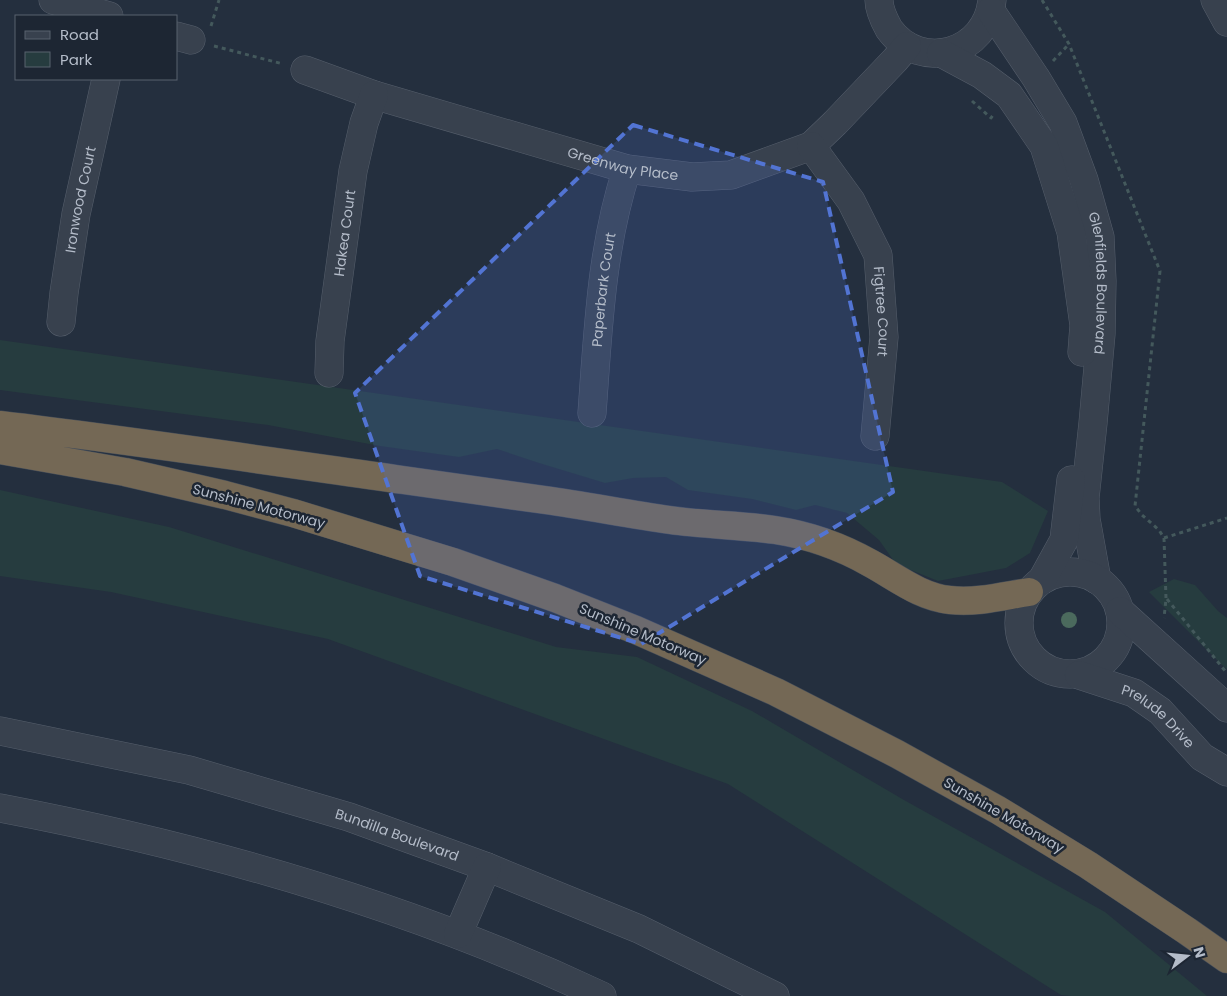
<svg xmlns="http://www.w3.org/2000/svg" width="1227" height="996" viewBox="0 0 1227 996" font-family="Poppins,sans-serif">
	<style>
		.green { fill: #263c3f }
		.lines { fill: none; stroke-linecap: round; stroke-linejoin: round }
		.minor-casing { stroke: #565f6c; stroke-width: 29 }
		.highway-casing { stroke: #434c59; stroke-width: 29 }
		.path { stroke: #44595c; stroke-width: 3; stroke-dasharray: 4 4; stroke-linecap: butt }
		.minor { stroke: #38414e; stroke-width: 28 }
		.highway { stroke: #746855; stroke-width: 28 }
		.tree { fill: #4b6a5d }
		.marked { fill: #5274d3; fill-opacity: 0.2; stroke: #5274d3; stroke-width: 4; stroke-dasharray: 10 6; stroke-linejoin: round }
		.labels { text-anchor: middle; dominant-baseline: central; stroke-width: 5; stroke-linejoin: round; paint-order: stroke }
		.street-label { font-size: 14px; fill: #b4bcc9; stroke: #1d2633 }
	</style>
	<rect width="100%" height="100%" fill="#242f3e"/>
	<path class="green" d="M 0,340 L 1002,482 L 1048,511 L 1030,553 L 1006,568 L 938,581 L 896,564 L 879,540 L 847,513 L 815,505 L 796,510 L 752,499 L 688,490 L 666,477 L 633,478 L 605,483 L 539,463 L 497,449 L 459,457 L 380,446 L 268,425 L 0,390 Z
		M 0,490 L 169,527 L 556,647 L 637,657 L 752,711 L 904,800 L 1105,912 L 1207,996 L 1071,996 L 1061,995 L 728,784 L 328,639 L 111,592 L 0,576 Z
		M 1174,579 L 1195,585 L 1218,611 L 1227,618 L 1227,669 L 1222,665 L 1149,592 Z"/>
	<g class="lines">
		<defs>
			<g id="minor">
				<path d="M 53,0 L 109,16"/>
				<path d="M 879,0 C 879,10 884,20 889,29 C 921,73 987,53 992,0"/>
				<path d="M 1215,0 L 1227,22"/>
				<path id="s1" d="M 991,11 L 1036,78 L 1063,123 L 1084,180 L 1100,237 L 1102,281 L 1101,334 L 1093,423 L 1085,498 L 1086,519 L 1097,580"/>
				<path d="M 176,36 L 191,40"/>
				<path d="M 941,53 L 982,75 L 1009,95 L 1044,146 L 1071,232 L 1084,325 L 1082,352"/>
				<path id="s2" d="M 305,70 L 374,95 L 627,169 L 692,177 L 731,175 L 811,146 L 835,123 L 895,60 L 907,46"/>
				<path id="s3" d="M 811,146 L 851,201 L 878,255 L 884,337 L 875,436"/>
				<path id="s4" d="M 61,322 L 64,293 L 76,214 L 106,79"/>
				<path id="s5" d="M 329,373 L 330,341 L 353,171 L 364,123 L 374,95"/>
				<path id="s6" d="M 592,413 C 598,332 601,248 627,169"/>
				<circle cx="1070" cy="623" r="51"/>
				<path d="M 1042,580 L 1064,540 L 1071,480"/>
				<path d="M 1120,611 L 1227,708"/>
				<path id="s7" d="M 1079,675 L 1134,693 L 1160,711 L 1202,757 L 1227,772"/>
				<path id="s8" d="M 0,731 L 189,770 L 349,817 L 487,867 L 639,929 L 775,996"/>
				<path d="M 0,808 C 205,847 413,907 602,996"/>
				<path d="M 458,934 L 487,867"/>
			</g>
			<path id="highway" d="M 0,425 C 135,441 269,461 403,480 C 450,487 498,493 545,500 C 587,506 628,514 670,520 C 705,525 740,525 775,530 C 808,535 840,546 870,563 C 896,577 920,597 950,600 C 977,603 1003,596 1029,592
				M 0,450 L 125,472 L 225,495 L 293,513 L 453,562 L 555,598 L 636,630 L 776,692 L 897,754 L 998,810 L 1088,865 L 1187,931 L 1227,959"/>
		</defs>
		<use href="#minor" class="minor-casing"/>
		<use href="#highway" class="highway-casing"/>
		<path class="path" d="M 1042,0 L 1069,44 L 1160,271 L 1135,506 L 1142,515 L 1159,530 L 1164,538 L 1166,599 L 1164,618
			M 211,26 L 219,0
			M 214,46 L 283,64
			M 1053,61 L 1069,44
			M 972,101 L 991,118 L 993,115
			M 1164,538 L 1227,518
			M 1167,599 L 1226,672"/>
		<use href="#minor" class="minor"/>
		<use href="#highway" class="highway"/>
	</g>
	<circle class="tree" cx="1069" cy="620" r="8"/>
	<path class="marked" d="M 633,125 L 823,182 L 893,492 L 641,644 L 420,576 L 355,393 Z"/>
	<g class="labels">
		<g class="street-label">
			<text stroke="none"><textPath href="#s2" startOffset="332">Greenway Place</textPath></text>
			<text stroke="none"><textPath href="#s4" startOffset="124">Ironwood Court</textPath></text>
			<text stroke="none"><textPath href="#s5" startOffset="141">Hakea Court</textPath></text>
			<text stroke="none"><textPath href="#s1" startOffset="299">Glenfields Boulevard</textPath></text>
			<text stroke="none"><textPath href="#s6" startOffset="124">Paperbark Court</textPath></text>
			<text stroke="none"><textPath href="#s3" startOffset="185">Figtree Court</textPath></text>
			<text transform="translate(259 506) rotate(15)">Sunshine Motorway</text>
			<text transform="translate(643 634) rotate(23)">Sunshine Motorway</text>
			<text stroke="none"><textPath href="#s7" startOffset="91">Prelude Drive</textPath></text>
			<text transform="translate(1004 815) rotate(30)">Sunshine Motorway</text>
			<text stroke="none"><textPath href="#s8" startOffset="411">Bundilla Boulevard</textPath></text>
		</g>
	</g>
	<rect x="15" y="15" width="162" height="65" fill="#1d2633" stroke="#59626f"/>
	<rect x="25" y="31" width="25" height="8" fill="#38414e" stroke="#59626f"/>
	<text x="60" y="40" font-size="15" fill="#b4bcc9">Road</text>
	<rect x="25" y="52" width="25" height="15" fill="#263c3f" stroke="#59626f"/>
	<text x="60" y="65" font-size="15" fill="#b4bcc9">Park</text>
	<g transform="translate(1187 956) rotate(74)" stroke="#1d2633" stroke-width="4" paint-order="stroke">
	<path d="M0-4L9 19L0 12L-9 19Z" fill="#b4bcc9"/>
	<text y="-8" font-size="14" font-weight="bold" text-anchor="middle" fill="#b4bcc9">N</text>
	</g>
</svg>
